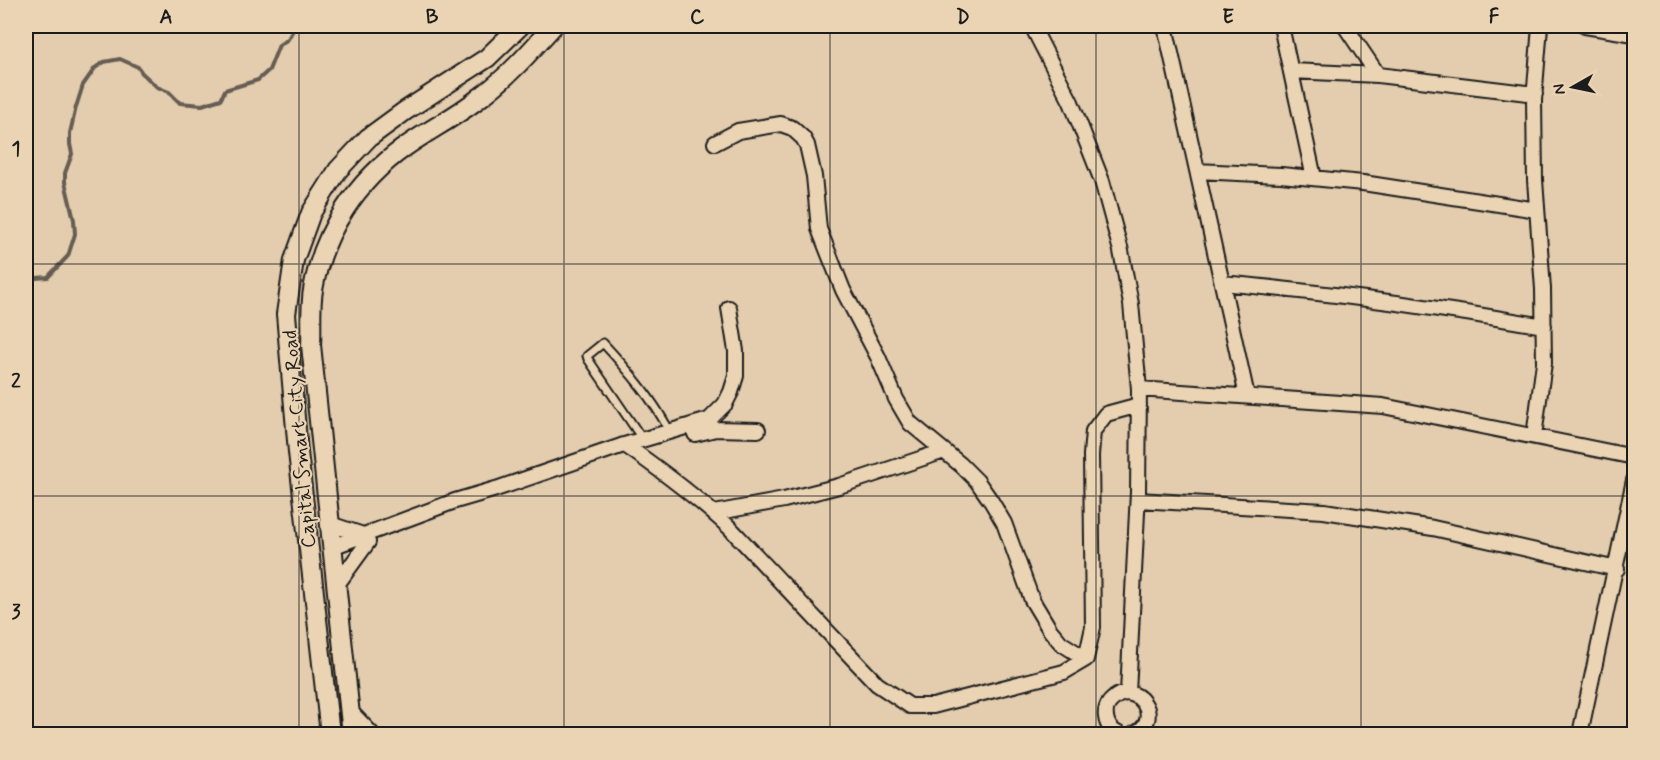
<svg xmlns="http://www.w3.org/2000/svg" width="1660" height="760" viewBox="0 0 1660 760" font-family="Mynerve,sans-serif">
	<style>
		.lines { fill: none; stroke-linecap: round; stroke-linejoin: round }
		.stream { stroke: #655d52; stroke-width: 4 }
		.lane-casing { stroke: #1c1c1c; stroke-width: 11 }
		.street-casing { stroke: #1c1c1c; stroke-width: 18 }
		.secondary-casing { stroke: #1c1c1c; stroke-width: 22 }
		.lane { stroke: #ebd4b4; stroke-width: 7 }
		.street { stroke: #ebd4b4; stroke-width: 14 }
		.secondary { stroke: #ebd4b4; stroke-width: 18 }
		.grid { fill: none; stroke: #1c1c1c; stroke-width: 1.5; stroke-opacity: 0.55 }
		.labels { text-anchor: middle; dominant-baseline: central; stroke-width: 4.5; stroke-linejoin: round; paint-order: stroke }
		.street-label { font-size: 20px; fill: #1c1c1c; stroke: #ebd4b4 }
		.neatline { fill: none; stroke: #1c1c1c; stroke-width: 2 }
		.grid-label { font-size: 20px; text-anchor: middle; font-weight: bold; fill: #1c1c1c }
	</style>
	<rect width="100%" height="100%" fill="#e3cdae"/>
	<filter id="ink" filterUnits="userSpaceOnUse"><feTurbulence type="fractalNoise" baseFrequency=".0167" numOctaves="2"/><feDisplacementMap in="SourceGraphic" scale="12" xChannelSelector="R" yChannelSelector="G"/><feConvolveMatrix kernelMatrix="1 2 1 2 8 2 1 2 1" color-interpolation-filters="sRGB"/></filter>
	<g filter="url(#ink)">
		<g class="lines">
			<path class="stream" d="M 26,270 L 36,278 L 48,277 L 68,256 L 75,234 L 74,220 L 65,182 L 65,173 L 72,154 L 70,144 L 70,133 L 76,107 L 83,85 L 95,68 L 104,62 L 120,59 L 138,67 L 142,73 L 157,87 L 169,92 L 180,103 L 202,105 L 221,99 L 225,90 L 258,80 L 269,70 L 279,45 L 288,39 L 294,28 L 300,26"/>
			<defs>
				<path id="lane" d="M 643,440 L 588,359 L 587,356 L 603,343 C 629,371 653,399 670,432"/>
				<path id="street" d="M 1032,26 L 1071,102 L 1102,181 L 1121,251 L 1131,304 L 1139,389 L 1138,492 L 1128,693
					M 1165,26 L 1247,396
					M 1281,26 L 1314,178
					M 1345,26 L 1378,75
					M 1585,26 L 1634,34
					M 1291,71 L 1378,75 L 1535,94
					M 715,143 L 738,131 L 781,124 L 792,128 L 803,138 L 807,145 L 814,176 L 819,229 L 843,290 L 878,357 L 896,399 L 910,423 L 961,465 L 977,481 L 991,501 L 1004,523 L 1032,600 L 1050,630 L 1061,643 L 1086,659
					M 1197,171 L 1281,175 L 1363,183 L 1537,210
					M 1222,283 C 1330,293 1437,307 1544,326
					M 1139,389 L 1383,406 L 1634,457
					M 695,434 L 716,429 L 758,430
					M 1534,436 L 1544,363 L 1543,289 L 1535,180 L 1534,100 L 1540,26
					M 625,445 C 662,471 697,497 730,528 L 877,684 L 910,706 L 933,706 L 1064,672 L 1086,659 L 1093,627 L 1091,455 L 1093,431 L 1106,414 L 1139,405
					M 1138,500 L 1324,511 L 1433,528 L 1617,569
					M 714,513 L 784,500 L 839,486 L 944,451
					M 330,524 L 363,535
					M 332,547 L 455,501 L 496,489 L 621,446 L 709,420 L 725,404 L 731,392 L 736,376 L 736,351 L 729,308
					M 336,586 L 368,542
					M 349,710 L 372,734
					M 1119,734 C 1112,731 1107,725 1106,717 C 1105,711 1107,704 1112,700 C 1135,677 1166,719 1134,734
					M 1580,734 L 1634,480"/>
				<path id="secondary" d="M 330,734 L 298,452 L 286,314 L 294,260 L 311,213 L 338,170 L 368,138 L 405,111 L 487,58 L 520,26
					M 352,734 L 311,345 C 312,327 310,307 313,290 C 323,231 357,181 405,147 C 429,130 455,117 478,99 C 507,78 530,52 553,26"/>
			</defs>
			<use href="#lane" class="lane-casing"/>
			<use href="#street" class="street-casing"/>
			<use href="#secondary" class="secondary-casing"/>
			<use href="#lane" class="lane"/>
			<use href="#street" class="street"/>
			<use href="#secondary" class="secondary"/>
		</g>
	</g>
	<path class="grid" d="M 299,26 L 299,734M 564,26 L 564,734M 830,26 L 830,734M 1096,26 L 1096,734M 1361,26 L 1361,734M 26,264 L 1634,264M 26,496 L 1634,496"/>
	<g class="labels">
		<g class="street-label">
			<text transform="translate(300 439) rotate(-95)">Capital Smart City Road</text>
		</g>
	</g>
	<rect width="1660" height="760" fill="none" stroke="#ebd4b4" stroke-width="66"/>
	<g transform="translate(1573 87) rotate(261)" stroke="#ebd4b4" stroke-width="4.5" paint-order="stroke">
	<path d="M0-4.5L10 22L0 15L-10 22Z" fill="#1c1c1c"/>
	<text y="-9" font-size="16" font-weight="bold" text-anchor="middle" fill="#1c1c1c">N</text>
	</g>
	<rect x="33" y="33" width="1594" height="694" class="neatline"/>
	<g class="grid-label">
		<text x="166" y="23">A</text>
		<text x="432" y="23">B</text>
		<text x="697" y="23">C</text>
		<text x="963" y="23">D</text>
		<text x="1228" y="23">E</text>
		<text x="1494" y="23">F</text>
		<text x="16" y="155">1</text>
		<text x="16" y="387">2</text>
		<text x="16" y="618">3</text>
	</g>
</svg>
